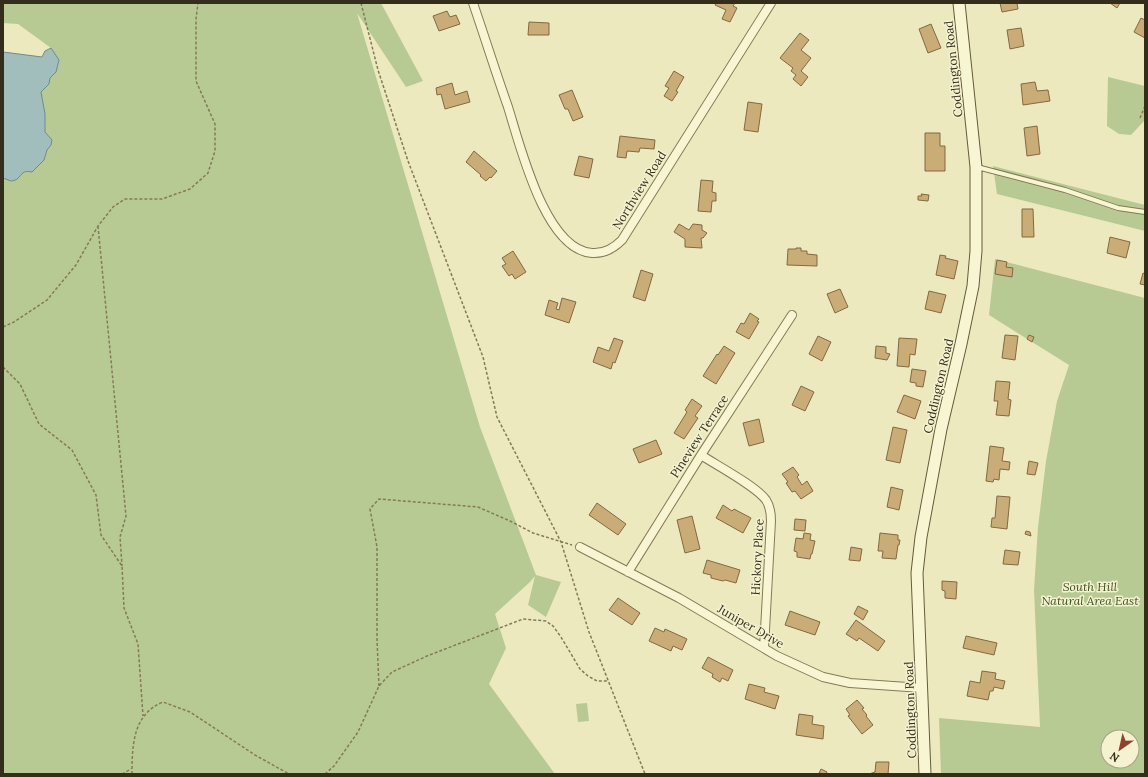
<svg xmlns="http://www.w3.org/2000/svg" width="1148" height="777" viewBox="0 0 1148 777" font-family="Lora,serif">
	<style>
		.green { fill: #b7ca94; fill-rule: evenodd }
		.water { fill: #a2bebc; stroke: #6a8c8b }
		.building { fill: #caac76; stroke: #83693f }
		.lines { fill: none; stroke-linecap: round; stroke-linejoin: round }
		.lane-casing { stroke: #857a58; stroke-width: 6 }
		.street-casing { stroke: #857a58; stroke-width: 10 }
		.secondary-casing { stroke: #665b3b; stroke-width: 13 }
		.path { stroke: #857a58; stroke-width: 1.5; stroke-dasharray: 3 2; stroke-linecap: butt }
		.lane { stroke: #f8f5d2; stroke-width: 4 }
		.street { stroke: #f8f5d2; stroke-width: 8 }
		.secondary { stroke: #f8f5d2; stroke-width: 11 }
		.labels { text-anchor: middle; dominant-baseline: central; stroke-width: 3; stroke-linejoin: round; paint-order: stroke }
		.street-label { font-size: 12px; fill: #342d1c; stroke: #f4f2cf }
		.park-label { font-size: 12px; font-style: italic; fill: #3b5023; stroke: #f4f2cf }
	</style>
	<rect width="100%" height="100%" fill="#ece9bf"/>
	<path class="green" d="M 3,3 L 381,3 L 423,81 L 406,87 L 357,13 L 480,427 L 536,575 L 561,582 L 546,617 L 528,605 L 535,576 L 530,582 L 495,614 L 506,648 L 489,684 L 555,774 L 3,774 L 3,178 L 11,181 C 11,181 17,180 17,179 C 23,174 22,170 32,172 L 44,160 L 47,150 L 51,145 L 52,140 L 45,132 L 45,114 L 41,92 L 49,84 L 50,78 L 56,72 L 59,60 L 51,48 L 18,24 L 3,23 Z
		M 1108,77 L 1145,86 L 1145,120 L 1131,135 L 1119,134 L 1107,126 Z
		M 993,166 L 1145,205 L 1145,231 L 997,194 Z
		M 995,259 L 1145,298 L 1145,774 L 941,774 L 939,718 L 1040,727 L 1034,590 L 1038,527 L 1046,461 L 1057,401 L 1069,365 L 989,315 ZM 1108,737 L 1132,737 L 1132,761 L 1108,761 Z
		M 587,703 L 589,721 L 578,722 L 576,704 Z"/>
	<path class="water" d="M 51,48 L 59,60 L 56,72 L 50,78 L 49,84 L 41,92 L 45,114 L 45,132 L 52,140 L 51,145 L 47,150 L 44,160 L 32,172 C 22,170 23,174 17,179 C 17,180 11,181 11,181 L 3,178 L 3,52 L 42,57 L 45,51 Z"/>
	<path class="building" d="M 716,3 L 735,3 L 733,6 L 737,8 L 730,22 L 722,19 L 726,10 L 715,5 Z
		M 1000,3 L 1017,3 L 1018,9 L 1002,12 Z
		M 1110,3 L 1120,3 L 1117,8 Z
		M 447,11 L 450,17 L 456,15 L 460,24 L 439,31 L 433,16 Z
		M 1141,18 L 1145,20 L 1145,38 L 1134,32 Z
		M 529,22 L 549,23 L 549,35 L 528,35 Z
		M 931,24 L 941,48 L 928,53 L 919,29 Z
		M 1021,28 L 1024,46 L 1010,49 L 1007,30 Z
		M 800,33 L 809,40 L 801,50 L 811,58 L 801,71 L 808,77 L 801,86 L 793,79 L 796,75 L 791,71 L 793,68 L 780,58 Z
		M 674,71 L 684,77 L 676,91 L 678,92 L 672,101 L 664,96 L 669,88 L 665,86 Z
		M 1035,82 L 1037,91 L 1048,90 L 1050,101 L 1023,105 L 1021,84 Z
		M 452,83 L 455,95 L 467,91 L 470,102 L 445,109 L 441,94 L 437,95 L 436,88 Z
		M 572,90 L 583,117 L 573,121 L 568,109 L 565,109 L 559,95 Z
		M 748,102 L 762,104 L 758,132 L 744,130 Z
		M 1037,126 L 1040,154 L 1027,156 L 1024,128 Z
		M 925,133 L 940,133 L 940,146 L 945,146 L 945,171 L 925,171 Z
		M 620,136 L 655,140 L 654,149 L 640,148 L 639,152 L 627,151 L 626,158 L 617,157 Z
		M 474,151 L 497,171 L 491,178 L 490,177 L 486,181 L 480,176 L 481,175 L 466,162 Z
		M 579,156 L 593,159 L 589,178 L 574,175 Z
		M 701,180 L 713,181 L 712,192 L 716,193 L 716,201 L 712,201 L 711,212 L 698,211 Z
		M 921,194 L 929,195 L 928,201 L 918,200 L 918,196 L 922,196 Z
		M 1022,209 L 1033,209 L 1034,237 L 1022,237 Z
		M 679,224 L 689,230 L 693,224 L 702,225 L 702,230 L 707,233 L 703,238 L 701,238 L 702,248 L 685,247 L 685,239 L 674,232 Z
		M 1110,237 L 1130,242 L 1126,258 L 1107,253 Z
		M 796,248 L 801,248 L 801,251 L 807,251 L 807,254 L 817,255 L 817,266 L 787,265 L 788,249 L 796,249 Z
		M 513,251 L 526,272 L 515,279 L 512,274 L 509,276 L 502,266 L 506,264 L 502,258 Z
		M 940,255 L 946,256 L 945,258 L 958,261 L 954,279 L 936,275 Z
		M 997,260 L 1007,262 L 1006,267 L 1013,268 L 1012,277 L 995,274 Z
		M 641,270 L 653,274 L 645,301 L 633,297 Z
		M 1143,273 L 1145,274 L 1145,285 L 1140,284 Z
		M 840,289 L 848,307 L 835,313 L 827,294 Z
		M 929,291 L 946,295 L 941,313 L 925,309 Z
		M 562,298 L 576,302 L 569,323 L 545,315 L 549,300 L 558,303 L 556,309 L 559,310 Z
		M 750,313 L 759,319 L 757,321 L 759,322 L 749,339 L 736,332 L 741,323 L 744,324 Z
		M 1005,335 L 1018,336 L 1015,360 L 1002,358 Z
		M 1029,335 L 1034,337 L 1032,342 L 1027,339 Z
		M 818,336 L 831,342 L 822,361 L 809,354 Z
		M 614,338 L 623,341 L 615,363 L 613,362 L 611,369 L 593,362 L 598,347 L 609,351 Z
		M 899,338 L 917,339 L 915,355 L 910,354 L 909,367 L 897,366 Z
		M 724,346 L 735,353 L 716,384 L 703,376 L 717,354 L 718,355 Z
		M 876,346 L 886,347 L 886,353 L 890,354 L 887,360 L 875,358 Z
		M 912,369 L 926,371 L 923,387 L 916,386 L 916,383 L 910,382 Z
		M 996,381 L 1010,382 L 1008,399 L 1011,400 L 1009,416 L 996,415 L 998,401 L 994,401 Z
		M 801,386 L 814,392 L 805,411 L 792,405 Z
		M 904,395 L 921,401 L 915,419 L 897,412 Z
		M 692,399 L 702,406 L 695,416 L 698,418 L 684,439 L 674,433 L 687,412 L 685,410 Z
		M 759,419 L 764,442 L 749,446 L 743,423 Z
		M 893,427 L 907,430 L 900,463 L 886,460 Z
		M 656,440 L 662,454 L 639,463 L 633,449 Z
		M 990,446 L 1004,448 L 1002,461 L 1010,462 L 1009,470 L 1000,469 L 999,480 L 994,479 L 993,482 L 986,481 Z
		M 1029,461 L 1038,463 L 1035,475 L 1027,474 Z
		M 793,467 L 799,475 L 797,477 L 802,485 L 807,481 L 813,491 L 801,499 L 795,491 L 792,492 L 786,483 L 788,482 L 782,474 Z
		M 891,487 L 903,490 L 899,510 L 887,507 Z
		M 997,496 L 1010,497 L 1007,529 L 991,527 L 992,518 L 995,518 Z
		M 597,503 L 626,524 L 618,535 L 589,515 Z
		M 723,505 L 732,511 L 734,509 L 751,518 L 743,533 L 716,518 Z
		M 692,516 L 700,549 L 685,553 L 677,520 Z
		M 795,519 L 806,520 L 805,531 L 794,530 Z
		M 1026,531 L 1030,532 L 1031,536 L 1025,534 Z
		M 804,533 L 811,534 L 810,540 L 815,541 L 812,554 L 811,554 L 810,559 L 797,557 L 797,552 L 794,551 L 796,538 L 803,539 Z
		M 880,533 L 898,535 L 898,540 L 900,540 L 899,545 L 898,545 L 896,559 L 882,558 L 883,551 L 878,551 Z
		M 851,547 L 862,549 L 860,561 L 849,560 Z
		M 1005,550 L 1020,552 L 1018,565 L 1003,564 Z
		M 707,560 L 740,570 L 736,583 L 725,580 L 723,581 L 711,578 L 711,575 L 703,573 Z
		M 942,581 L 957,582 L 956,599 L 945,598 L 945,591 L 942,590 Z
		M 618,598 L 640,613 L 632,625 L 609,610 Z
		M 858,606 L 868,611 L 863,620 L 854,614 Z
		M 790,611 L 820,622 L 815,635 L 785,625 Z
		M 856,620 L 885,641 L 878,651 L 859,638 L 857,641 L 846,634 Z
		M 655,628 L 664,632 L 665,629 L 687,639 L 682,650 L 673,646 L 671,651 L 649,641 Z
		M 966,636 L 997,643 L 994,655 L 963,648 Z
		M 708,657 L 733,670 L 728,681 L 722,678 L 720,682 L 712,677 L 713,674 L 702,668 Z
		M 982,671 L 996,673 L 995,679 L 1005,681 L 1003,689 L 994,687 L 993,691 L 990,691 L 988,700 L 967,696 L 970,681 L 980,683 Z
		M 749,684 L 765,688 L 764,692 L 779,696 L 775,709 L 745,699 Z
		M 857,700 L 864,708 L 862,709 L 867,715 L 866,716 L 873,725 L 862,734 L 848,716 L 850,715 L 846,709 Z
		M 799,714 L 813,716 L 812,724 L 824,726 L 823,739 L 796,735 Z
		M 876,762 L 889,762 L 888,774 L 869,774 L 875,772 Z
		M 821,769 L 827,772 L 826,774 L 819,773 Z"/>
	<g class="lines">
		<defs>
			<path id="lane" d="M 977,167 L 1065,190 L 1118,208 L 1145,212"/>
			<path id="street" d="M 473,3 C 485,38 496,73 508,107 C 520,145 545,250 592,253 C 604,254 614,248 622,240 L 771,3
				M 701,455 C 716,465 756,486 766,500 C 770,506 771,513 771,521 L 764,648
				M 580,547 L 679,598 L 777,656 L 823,677 L 850,683 L 922,688
				M 628,572 L 701,455 L 792,315"/>
			<path id="secondary" d="M 925,774 L 917,573 L 921,537 L 941,429 L 961,344 L 973,286 L 976,251 L 976,167 L 959,3"/>
		</defs>
		<use href="#lane" class="lane-casing"/>
		<use href="#street" class="street-casing"/>
		<use href="#secondary" class="secondary-casing"/>
		<path class="path" d="M 361,3 L 378,70 L 408,161 L 483,357 L 497,417 L 561,542 L 589,632 L 645,774
			M 1145,90 L 1145,91
			M 1140,118 L 1145,106
			M 98,226 L 126,516 L 120,537 L 122,566
			M 3,327 L 14,322 L 47,300 L 76,265 L 98,226 L 113,207 L 125,199 L 162,199 L 190,189 L 208,173 L 215,151 L 215,124 L 196,81 L 196,19 L 198,3
			M 3,367 L 20,384 L 39,424 L 72,450 L 96,495 L 101,535 L 122,566 L 124,608 L 138,644 L 143,716
			M 379,686 L 377,640 L 377,547 L 370,509 L 379,499 L 478,507 L 510,521 L 533,533 L 572,545
			M 122,774 L 131,769
			M 132,774 C 132,745 133,714 163,702 L 190,712 L 255,755 L 289,774
			M 325,774 L 334,766 L 358,732 L 379,686 L 392,672 L 427,656 L 523,619 L 546,621 L 553,626 L 561,637 L 580,669 L 588,676 L 597,681 L 608,681"/>
		<use href="#lane" class="lane"/>
		<use href="#street" class="street"/>
		<use href="#secondary" class="secondary"/>
	</g>
	<g class="labels">
		<g class="street-label">
			<text transform="translate(953 69) rotate(-96)">Coddington Road</text>
			<text transform="translate(639 190) rotate(-58)">Northview Road</text>
			<text transform="translate(938 386) rotate(-77)">Coddington Road</text>
			<text transform="translate(699 436) rotate(-57)">Pineview Terrace</text>
			<text transform="translate(757 557) rotate(-87)">Hickory Place</text>
			<text transform="translate(751 626) rotate(30)">Juniper Drive</text>
			<text transform="translate(910 710) rotate(-92)">Coddington Road</text>
		</g>
		<g class="park-label">
			<text x="1090" y="586">South Hill<tspan x="1090" dy="14">Natural Area East</tspan></text>
		</g>
	</g>
	<rect width="1148" height="777" fill="none" stroke="#342d1c" stroke-width="8"/>
	<g transform="translate(1120 749) rotate(214)"><circle r="19" fill="#f4f2cf" stroke="#a7a387"/>
	<path d="M0-3L7 15L0 10L-7 15Z" fill="#92412a"/>
	<text y="-6" font-size="11" font-weight="bold" text-anchor="middle" fill="#342d1c">N</text>
	</g>
</svg>
